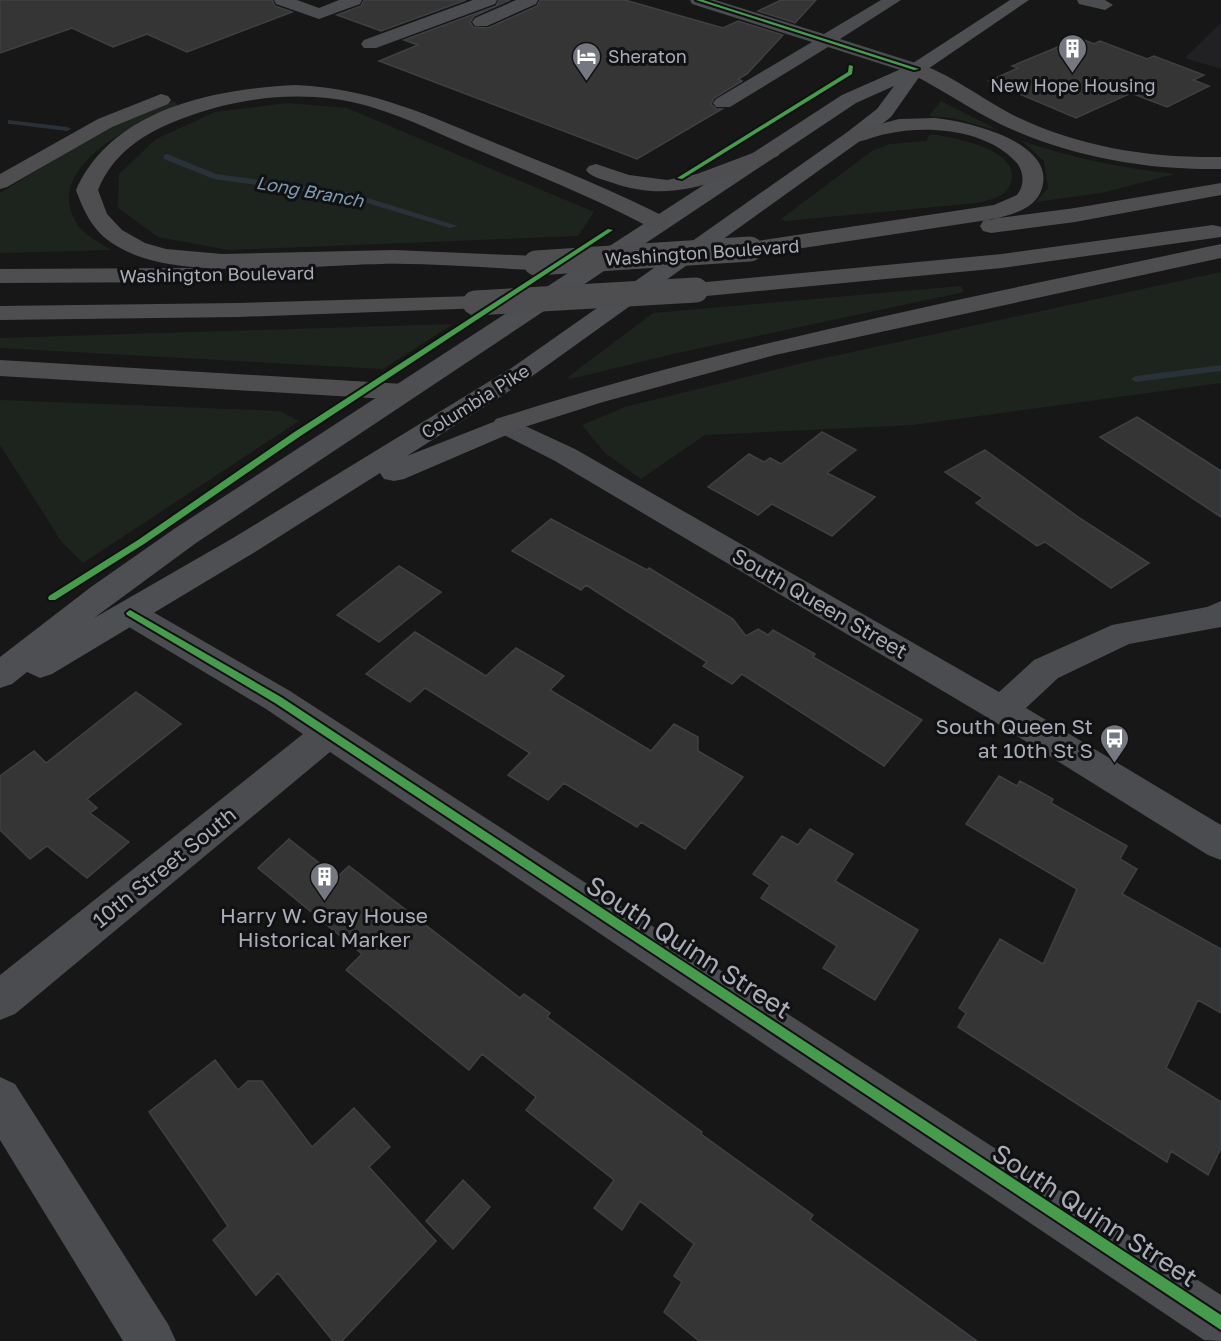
<svg xmlns="http://www.w3.org/2000/svg" width="1221" height="1341" viewBox="0 0 1221 1341" font-family="'Golos Text',sans-serif">
	<style>
		.built { fill: #212123 }
		.green { fill: #1d241e }
		.lines { fill: none; stroke-linecap: round; stroke-linejoin: round }
		.stream { fill: #2a3239; fill-rule: evenodd }
		.building { fill: #353536; stroke: #3f4043; stroke-width: 1.5 }
		.minor { fill: #4b4c50; fill-rule: evenodd }
		.major { fill: #4d4f52; fill-rule: evenodd }
		.highway { fill: #4e4e51; fill-rule: evenodd }
		.highway-bridge { stroke: #4e4e51; stroke-width: 25 }
		.cycleway-casing { stroke: #111113; stroke-width: 4 }
		.cycleway { fill: #469c4c; fill-rule: evenodd }
		.labels { text-anchor: middle; dominant-baseline: central; stroke-width: 6; stroke-linejoin: round; paint-order: stroke }
		.far-poi-label { font-size: 18px; fill: #a8adb8; stroke: #111113; text-anchor: start }
		.far-water-label { font-size: 18px; font-style: italic; fill: #7f9bb3; stroke: #111113 }
		.far-street-label { font-size: 18px; fill: #a8adb8; stroke: #111113 }
		.street-label { font-size: 21px; fill: #a8adb8; stroke: #111113 }
		.poi-label { font-size: 21px; fill: #a8adb8; stroke: #111113; text-anchor: end }
		.near-street-label { font-size: 26px; fill: #a8adb8; stroke: #111113 }
	</style>
	<rect width="100%" height="100%" fill="#171717"/>
	<path class="built" d="M 1221,23 L 1221,69 L 1185,58 Z"/>
	<path class="green" d="M 174,101 L 178,105 C 136,123 36,169 80,228 C 87,237 101,243 111,250 L 0,253 L 0,193 L 118,121 Z
		M 941,101 L 1000,131 L 952,118 L 929,116 Z
		M 287,103 L 347,108 L 594,212 L 578,236 L 229,250 L 158,237 L 118,208 L 119,174 L 156,139 L 215,112 Z
		M 930,134 C 951,137 1022,149 1011,182 C 1007,197 990,200 977,203 L 785,221 L 781,219 L 872,151 L 890,144 L 926,141 Z
		M 1022,141 C 1072,158 1122,168 1175,174 L 1101,193 L 1036,202 L 1048,188 L 1044,161 Z
		M 1221,272 L 1221,383 L 913,425 L 705,435 L 641,479 L 605,453 L 582,425 L 625,407 L 806,362 Z
		M 961,286 L 964,292 L 673,354 L 570,379 L 568,377 L 653,313 Z
		M 453,324 L 383,369 L 0,348 L 0,338 Z
		M 0,400 L 280,411 L 299,421 L 83,563 L 61,541 L 0,445 Z"/>
	<g class="lines">
		<path class="stream" d="M 8,120 L 67,127 L 71,129 L 67,131 L 11,124 L 8,124 Z
			M 167,154 L 216,174 L 348,192 L 458,226 L 450,228 L 347,197 L 214,179 L 164,159 L 164,155 Z
			M 1221,365 L 1221,371 L 1136,382 L 1131,379 L 1136,376 Z"/>
	</g>
	<path class="building" d="M 0,0 L 272,0 L 275,6 L 292,12 L 187,52 L 147,34 L 113,47 L 72,28 L 0,53 Z
		M 364,0 L 466,0 L 381,31 L 337,15 L 361,6 Z
		M 499,0 L 510,0 L 474,16 L 470,22 L 473,27 L 488,28 L 537,6 L 540,0 L 625,0 L 723,28 L 738,21 L 783,35 L 747,74 L 738,79 L 742,81 L 714,98 L 711,104 L 716,109 L 722,109 L 637,159 L 379,61 L 418,45 L 404,40 L 496,6 Z
		M 781,0 L 816,0 L 795,23 L 758,11 Z
		M 1079,38 L 1094,44 L 1100,41 L 1147,59 L 1154,56 L 1204,75 L 1193,80 L 1209,86 L 1167,107 L 1131,93 L 1076,118 L 989,81 L 1018,68 L 1012,66 Z
		M 1137,417 L 1221,471 L 1221,517 L 1100,437 Z
		M 822,432 L 856,450 L 827,473 L 875,497 L 832,536 L 772,504 L 758,515 L 708,487 L 749,454 L 764,462 L 770,458 L 781,464 Z
		M 985,450 L 1081,519 L 1149,563 L 1111,588 L 1045,542 L 1037,546 L 976,503 L 983,498 L 945,472 Z
		M 551,519 L 647,570 L 649,568 L 733,619 L 746,636 L 758,629 L 768,635 L 773,630 L 815,654 L 813,657 L 922,720 L 884,766 L 742,674 L 732,684 L 703,666 L 707,662 L 586,585 L 581,590 L 512,551 Z
		M 399,566 L 441,592 L 379,642 L 337,615 Z
		M 415,632 L 486,676 L 516,648 L 564,676 L 550,690 L 651,751 L 674,724 L 698,737 L 698,751 L 743,777 L 685,849 L 641,822 L 637,827 L 564,783 L 548,800 L 508,775 L 530,753 L 425,688 L 410,702 L 366,674 Z
		M 136,692 L 181,724 L 87,799 L 97,808 L 90,813 L 129,842 L 87,878 L 47,846 L 30,859 L 0,830 L 0,776 L 34,751 L 46,763 Z
		M 999,776 L 1017,786 L 1020,781 L 1053,799 L 1051,803 L 1127,846 L 1120,859 L 1137,869 L 1122,894 L 1221,949 L 1221,1013 L 1198,1000 L 1166,1068 L 1221,1102 L 1221,1148 L 1208,1175 L 1171,1151 L 1167,1162 L 958,1027 L 966,1013 L 959,1008 L 1000,939 L 1043,964 L 1077,889 L 966,824 Z
		M 810,829 L 853,854 L 835,881 L 918,930 L 875,1000 L 823,968 L 837,946 L 761,898 L 770,885 L 753,874 L 782,836 L 798,845 Z
		M 289,839 L 337,877 L 349,866 L 520,998 L 524,994 L 550,1013 L 547,1017 L 702,1132 L 701,1134 L 813,1215 L 810,1220 L 977,1341 L 699,1341 L 664,1312 L 682,1282 L 674,1276 L 694,1244 L 640,1201 L 622,1230 L 594,1208 L 614,1180 L 526,1110 L 536,1097 L 482,1054 L 469,1070 L 346,970 L 362,954 L 258,868 Z
		M 215,1060 L 238,1090 L 248,1081 L 262,1081 L 312,1147 L 354,1108 L 390,1147 L 369,1167 L 436,1241 L 342,1341 L 333,1341 L 278,1273 L 256,1295 L 213,1240 L 228,1226 L 149,1112 Z
		M 463,1180 L 490,1207 L 453,1249 L 426,1221 Z"/>
	<g class="lines">
		<path class="minor" d="M 274,0 L 297,0 L 319,8 L 339,0 L 362,0 L 360,4 L 319,19 L 276,4 Z
			M 473,0 L 497,0 L 495,4 L 376,48 L 364,48 L 361,44 L 364,40 Z
			M 516,0 L 538,0 L 536,4 L 487,26 L 475,26 L 472,22 L 475,18 Z
			M 690,0 L 715,0 L 824,34 L 881,0 L 901,0 L 840,39 L 922,65 L 925,69 L 922,73 L 916,75 L 828,47 L 730,107 L 716,107 L 713,103 L 716,99 L 812,42 L 692,4 Z
			M 1077,0 L 1105,0 L 1113,5 L 1105,10 L 1079,4 Z
			M 506,417 L 575,449 L 999,692 L 1034,660 L 1112,625 L 1207,607 L 1221,601 L 1221,627 L 1129,644 L 1058,678 L 1026,708 L 1221,825 L 1221,860 L 1208,855 L 990,719 L 555,461 L 496,431 L 492,425 L 496,419 Z
			M 130,601 L 141,605 L 290,691 L 1221,1295 L 1221,1341 L 1204,1340 L 330,752 L 15,1014 L 0,1020 L 0,975 L 303,734 L 266,709 L 119,621 L 114,613 L 119,605 Z
			M 0,1077 L 15,1084 L 168,1324 L 176,1341 L 123,1341 L 0,1140 Z"/>
		<path class="major" d="M 1010,0 L 1029,0 L 922,73 L 891,117 L 860,141 L 531,377 L 407,456 L 506,417 L 516,419 L 520,425 L 516,431 L 404,479 L 394,481 L 384,479 L 380,473 L 255,552 L 52,674 L 40,678 L 27,672 L 12,684 L 0,688 L 0,657 L 91,587 L 174,529 L 842,95 L 910,65 ZM 894,86 L 877,109 L 846,133 L 513,367 L 233,538 L 94,618 L 196,543 L 856,103 Z"/>
		<path class="highway" d="M 916,63 C 946,71 984,100 1013,115 C 1078,147 1149,158 1221,157 L 1221,169 C 1145,170 1071,157 1002,125 C 970,109 941,89 910,73 L 907,69 L 910,65 Z
			M 296,85 C 375,89 429,116 500,145 C 556,168 613,190 667,218 L 670,223 L 667,228 L 659,230 L 651,228 C 599,200 544,178 490,155 C 449,139 410,118 368,106 C 307,89 240,96 181,119 C 144,133 113,153 98,190 L 107,214 L 122,230 L 145,243 L 166,249 L 222,254 L 394,250 L 536,256 L 544,258 L 548,263 L 544,268 L 536,270 C 484,268 432,263 381,264 C 313,265 185,281 126,251 C 97,237 87,220 76,190 C 113,108 215,89 296,85 Z
			M 161,94 L 168,96 L 171,100 L 168,104 L 112,127 L 7,187 L 0,189 L 0,174 L 98,119 Z
			M 935,118 C 967,121 1056,142 1042,188 C 1036,209 1013,214 994,219 L 750,256 L 742,254 L 739,249 L 742,244 L 750,242 L 994,205 L 1017,195 C 1025,185 1024,171 1016,162 C 985,129 927,125 886,134 C 873,136 859,145 846,141 L 843,137 L 846,133 L 899,119 Z
			M 771,146 L 778,148 L 781,152 L 778,156 C 720,181 673,205 610,182 C 601,179 591,177 586,170 L 589,166 L 596,164 L 629,175 L 667,180 L 697,174 Z
			M 1221,183 L 1221,195 L 1075,222 L 991,233 L 983,231 L 980,226 L 983,221 L 991,219 L 1075,208 Z
			M 1213,225 L 1221,227 L 1221,237 L 1002,268 L 696,297 L 688,295 L 684,290 L 688,285 L 696,283 L 1002,254 Z
			M 1221,244 L 1221,258 L 775,355 L 603,402 L 506,433 L 496,431 L 492,425 L 496,419 C 734,343 977,296 1221,244 Z
			M 192,268 L 200,270 L 204,275 L 200,280 L 192,282 L 0,283 L 0,269 Z
			M 475,296 L 484,298 L 487,303 L 484,308 L 238,317 L 0,320 L 0,306 L 238,303 Z
			M 0,360 L 404,384 L 413,386 L 417,392 L 413,398 L 404,400 L 0,376 Z"/>
		<path class="highway-bridge" d="M 536,263 L 750,249
			M 475,303 L 696,290"/>
		<defs>
			<path id="cycleway" d="M 696,0 L 703,0 L 919,69 L 914,70 Z
				M 849,65 L 853,66 L 852,74 L 682,179 L 677,178 L 848,72 Z
				M 608,229 L 613,230 L 299,437 L 144,544 L 55,600 L 49,600 L 48,598 L 49,596 L 138,540 L 293,433 Z
				M 130,610 L 281,697 L 1221,1315 L 1221,1330 L 275,703 L 127,615 L 126,613 Z"/>
		</defs>
		<use href="#cycleway" class="cycleway-casing"/>
		<use href="#cycleway" class="cycleway"/>
	</g>
	<defs>
		<symbol id="building-pin" viewBox="-11 -11 22 30"><path d="M0 17L-7.5 6A9.5 9.5 0 1 1 7.5 6Z" fill="#757880" stroke="#111113"/><path d="M-4-6H4V6H1V3H-1V6H-4ZM-2.5-4.3h1.7v1.8h-1.7ZM.8-4.3h1.7v1.8H.8ZM-2.5-1h1.7V.8h-1.7ZM.8-1h1.7V.8H.8Z" fill="#fff"/></symbol>
		<symbol id="hotel-pin" viewBox="-11 -11 22 30"><path d="M0 17L-7.5 6A9.5 9.5 0 1 1 7.5 6Z" fill="#757880" stroke="#111113"/><path d="M-6-4.5h1.5V1H6V5H4.5V3h-9V5H-6ZM-4 0a1.8 1.8 0 1 1 3.6 0ZM.5 0V-2.5h3Q6-2.5 6 0Z" fill="#fff"/></symbol>
		<symbol id="bus-pin" viewBox="-11 -11 22 30"><path d="M0 17L-7.5 6A9.5 9.5 0 1 1 7.5 6Z" fill="#757880" stroke="#111113"/><path d="M-5-6H5V4H4V6H2V4H-2V6H-4V4H-5ZM-3.5-4V0h7V-4ZM-3.5 1.2v1.5H-2V1.2ZM2 1.2v1.5H3.5V1.2Z" fill="#fff"/></symbol>
	</defs>
	<g fill-rule="evenodd">
		<use href="#building-pin" x="1056" y="32" width="33" height="45"/>
		<use href="#hotel-pin" x="570" y="40" width="33" height="45"/>
		<use href="#bus-pin" x="1098" y="722" width="33" height="45"/>
		<use href="#building-pin" x="308" y="860" width="33" height="45"/>
	</g>
	<g class="labels">
		<g class="far-poi-label">
			<text x="608" y="56">Sheraton</text>
			<text x="1073" y="85" text-anchor="middle">New Hope Housing</text>
		</g>
		<g class="far-water-label">
			<text transform="translate(310 191) rotate(10)">Long Branch</text>
		</g>
		<g class="far-street-label">
			<text transform="translate(702 252) rotate(-4)">Washington Boulevard</text>
			<text transform="translate(217 274) rotate(-1)">Washington Boulevard</text>
			<text transform="translate(475 401) rotate(-32)">Columbia Pike</text>
		</g>
		<g class="street-label">
			<text transform="translate(820 603) rotate(30)">South Queen Street</text>
			<text transform="translate(164 867) rotate(-39)">10th Street South</text>
		</g>
		<g class="poi-label">
			<text x="1093" y="726">South Queen St<tspan x="1093" dy="24">at 10th St S</tspan></text>
			<text x="324" y="915" text-anchor="middle">Harry W. Gray House<tspan x="324" dy="24">Historical Marker</tspan></text>
		</g>
		<g class="near-street-label">
			<text transform="translate(689 947) rotate(33)">South Quinn Street</text>
			<text transform="translate(1095 1215) rotate(33)">South Quinn Street</text>
		</g>
	</g>
</svg>
